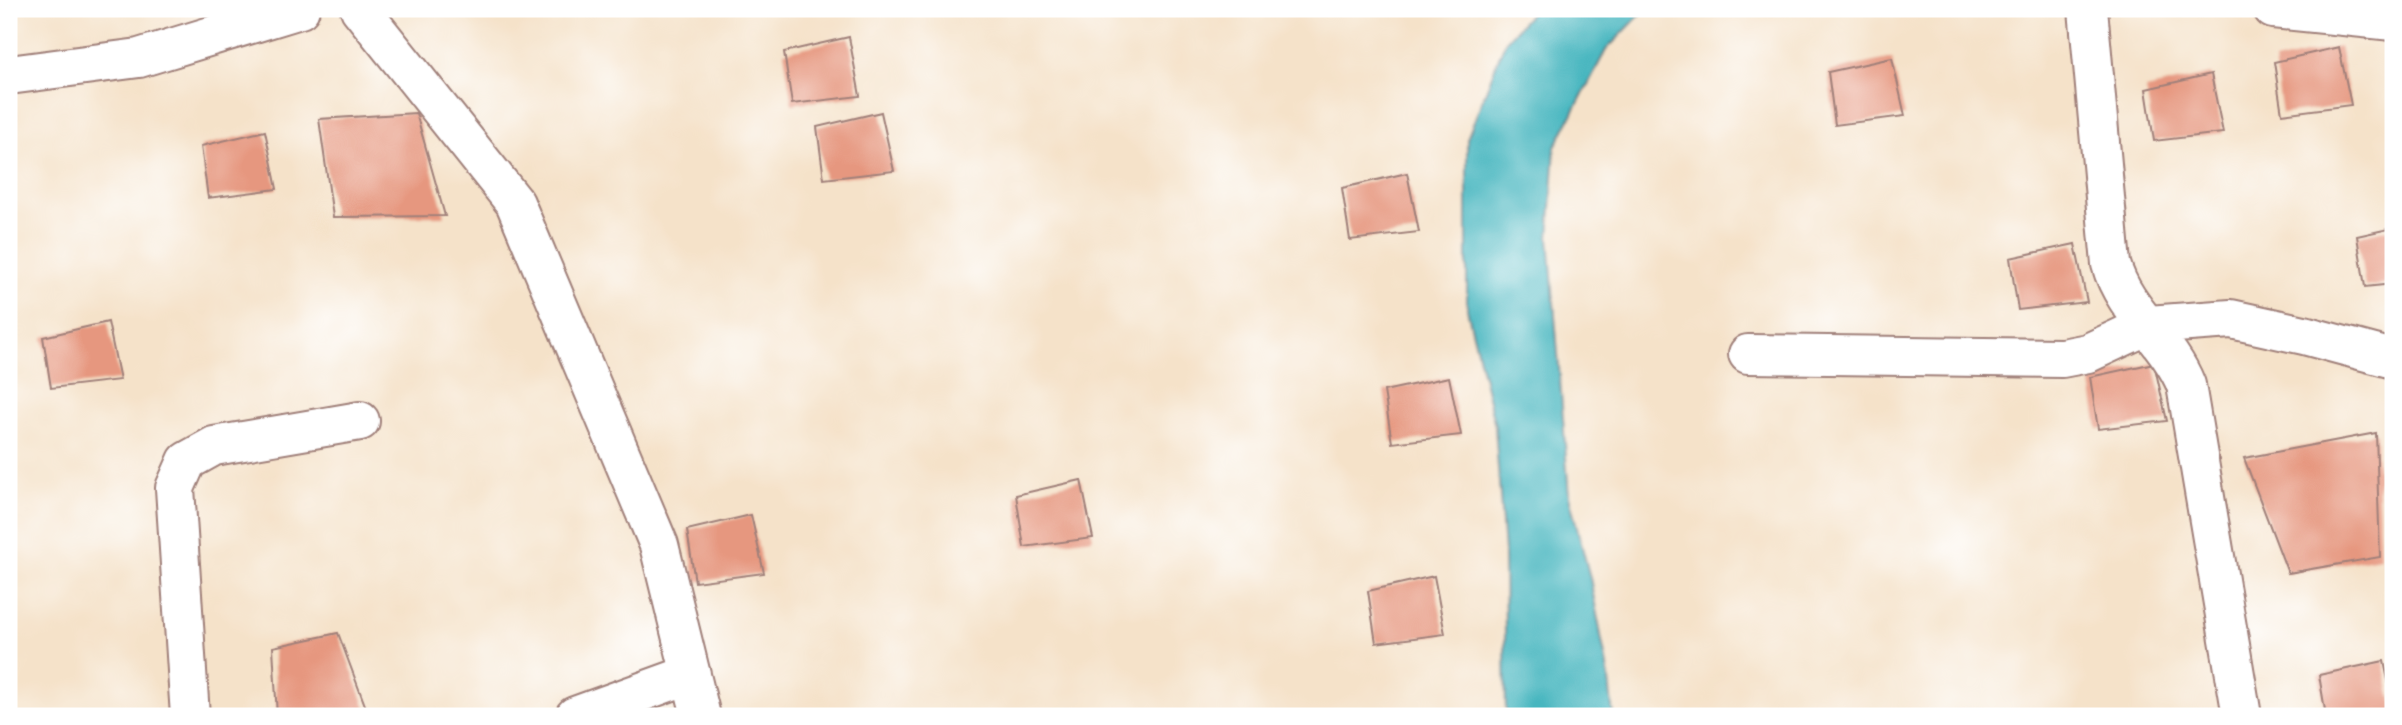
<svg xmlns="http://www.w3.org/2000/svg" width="2402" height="725" viewBox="0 0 2402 725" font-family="Pangolin,sans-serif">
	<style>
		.water { fill: #47b6bf; stroke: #486a75; stroke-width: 2 }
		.building { fill: #e6977f }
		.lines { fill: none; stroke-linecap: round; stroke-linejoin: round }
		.minor-casing { stroke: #a0807a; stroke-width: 42 }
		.minor { stroke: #fff; stroke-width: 38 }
	</style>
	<rect width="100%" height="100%" fill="#fff"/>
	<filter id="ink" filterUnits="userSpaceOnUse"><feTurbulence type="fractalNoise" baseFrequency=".0143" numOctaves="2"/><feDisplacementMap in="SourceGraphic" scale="14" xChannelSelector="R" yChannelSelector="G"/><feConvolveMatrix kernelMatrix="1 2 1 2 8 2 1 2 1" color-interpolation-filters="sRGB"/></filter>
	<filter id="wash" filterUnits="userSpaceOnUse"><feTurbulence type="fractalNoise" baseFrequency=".00686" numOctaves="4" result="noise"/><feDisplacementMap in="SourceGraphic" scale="28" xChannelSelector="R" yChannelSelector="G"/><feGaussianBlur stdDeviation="1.57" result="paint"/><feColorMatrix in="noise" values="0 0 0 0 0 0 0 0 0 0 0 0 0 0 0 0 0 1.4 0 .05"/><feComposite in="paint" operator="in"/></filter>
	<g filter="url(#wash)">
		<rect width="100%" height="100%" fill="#f5e2c9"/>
		<path class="water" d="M 1534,9 L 1646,9 L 1606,50 L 1555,147 L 1549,238 L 1569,496 L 1590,578 L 1608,672 L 1613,716 L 1506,716 L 1504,552 L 1495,426 L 1467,309 L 1467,139 L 1505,42 Z"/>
		<g id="blocks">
			<path class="building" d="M 849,37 L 860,96 L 792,104 L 784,52 Z
				M 2339,47 L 2351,105 L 2282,114 L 2274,62 Z
				M 1892,58 L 1905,116 L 1835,125 L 1828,72 Z
				M 2211,74 L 2223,133 L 2154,141 L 2146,89 Z
				M 881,112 L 894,171 L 824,179 L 817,127 Z
				M 416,113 L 445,216 L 333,217 L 319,119 Z
				M 265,131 L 277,189 L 208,198 L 201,146 Z
				M 1407,173 L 1419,232 L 1350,240 L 1342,188 Z
				M 2393,228 L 2393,284 L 2365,287 L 2357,236 Z
				M 2075,244 L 2087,302 L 2018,310 L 2010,258 Z
				M 108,322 L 120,380 L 51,388 L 43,337 Z
				M 2154,363 L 2167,421 L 2098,429 L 2090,377 Z
				M 1449,377 L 1461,435 L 1392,443 L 1384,391 Z
				M 2376,433 L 2380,557 L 2288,573 L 2244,458 Z
				M 1081,480 L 1093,538 L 1024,547 L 1016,495 Z
				M 751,515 L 764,573 L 695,582 L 687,530 Z
				M 1434,576 L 1445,634 L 1376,643 L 1368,591 Z
				M 338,633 L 369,716 L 277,716 L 273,647 Z
				M 2384,661 L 2393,704 L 2393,716 L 2326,716 L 2319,675 Z"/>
		</g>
	</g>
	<g filter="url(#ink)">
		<use href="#blocks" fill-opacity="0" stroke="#a0807a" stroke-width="2"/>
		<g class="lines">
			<defs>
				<path id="minor" d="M 360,9 L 515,203 L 659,545 L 701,716
					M 2088,9 L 2111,264 C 2124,311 2168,340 2186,385 L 2242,716
					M 2273,9 L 2393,21
					M 9,75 L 139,58 L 300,9
					M 1748,354 L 2062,358 L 2088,353 L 2148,325 L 2231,319 L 2304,335 L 2393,359
					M 190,716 L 175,488 L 187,461 L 214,446 L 360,421
					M 575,716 L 691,674"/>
			</defs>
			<use href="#minor" class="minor-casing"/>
			<use href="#minor" class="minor"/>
		</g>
	</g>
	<rect width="2402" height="725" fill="none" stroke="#fff" stroke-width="35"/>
</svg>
